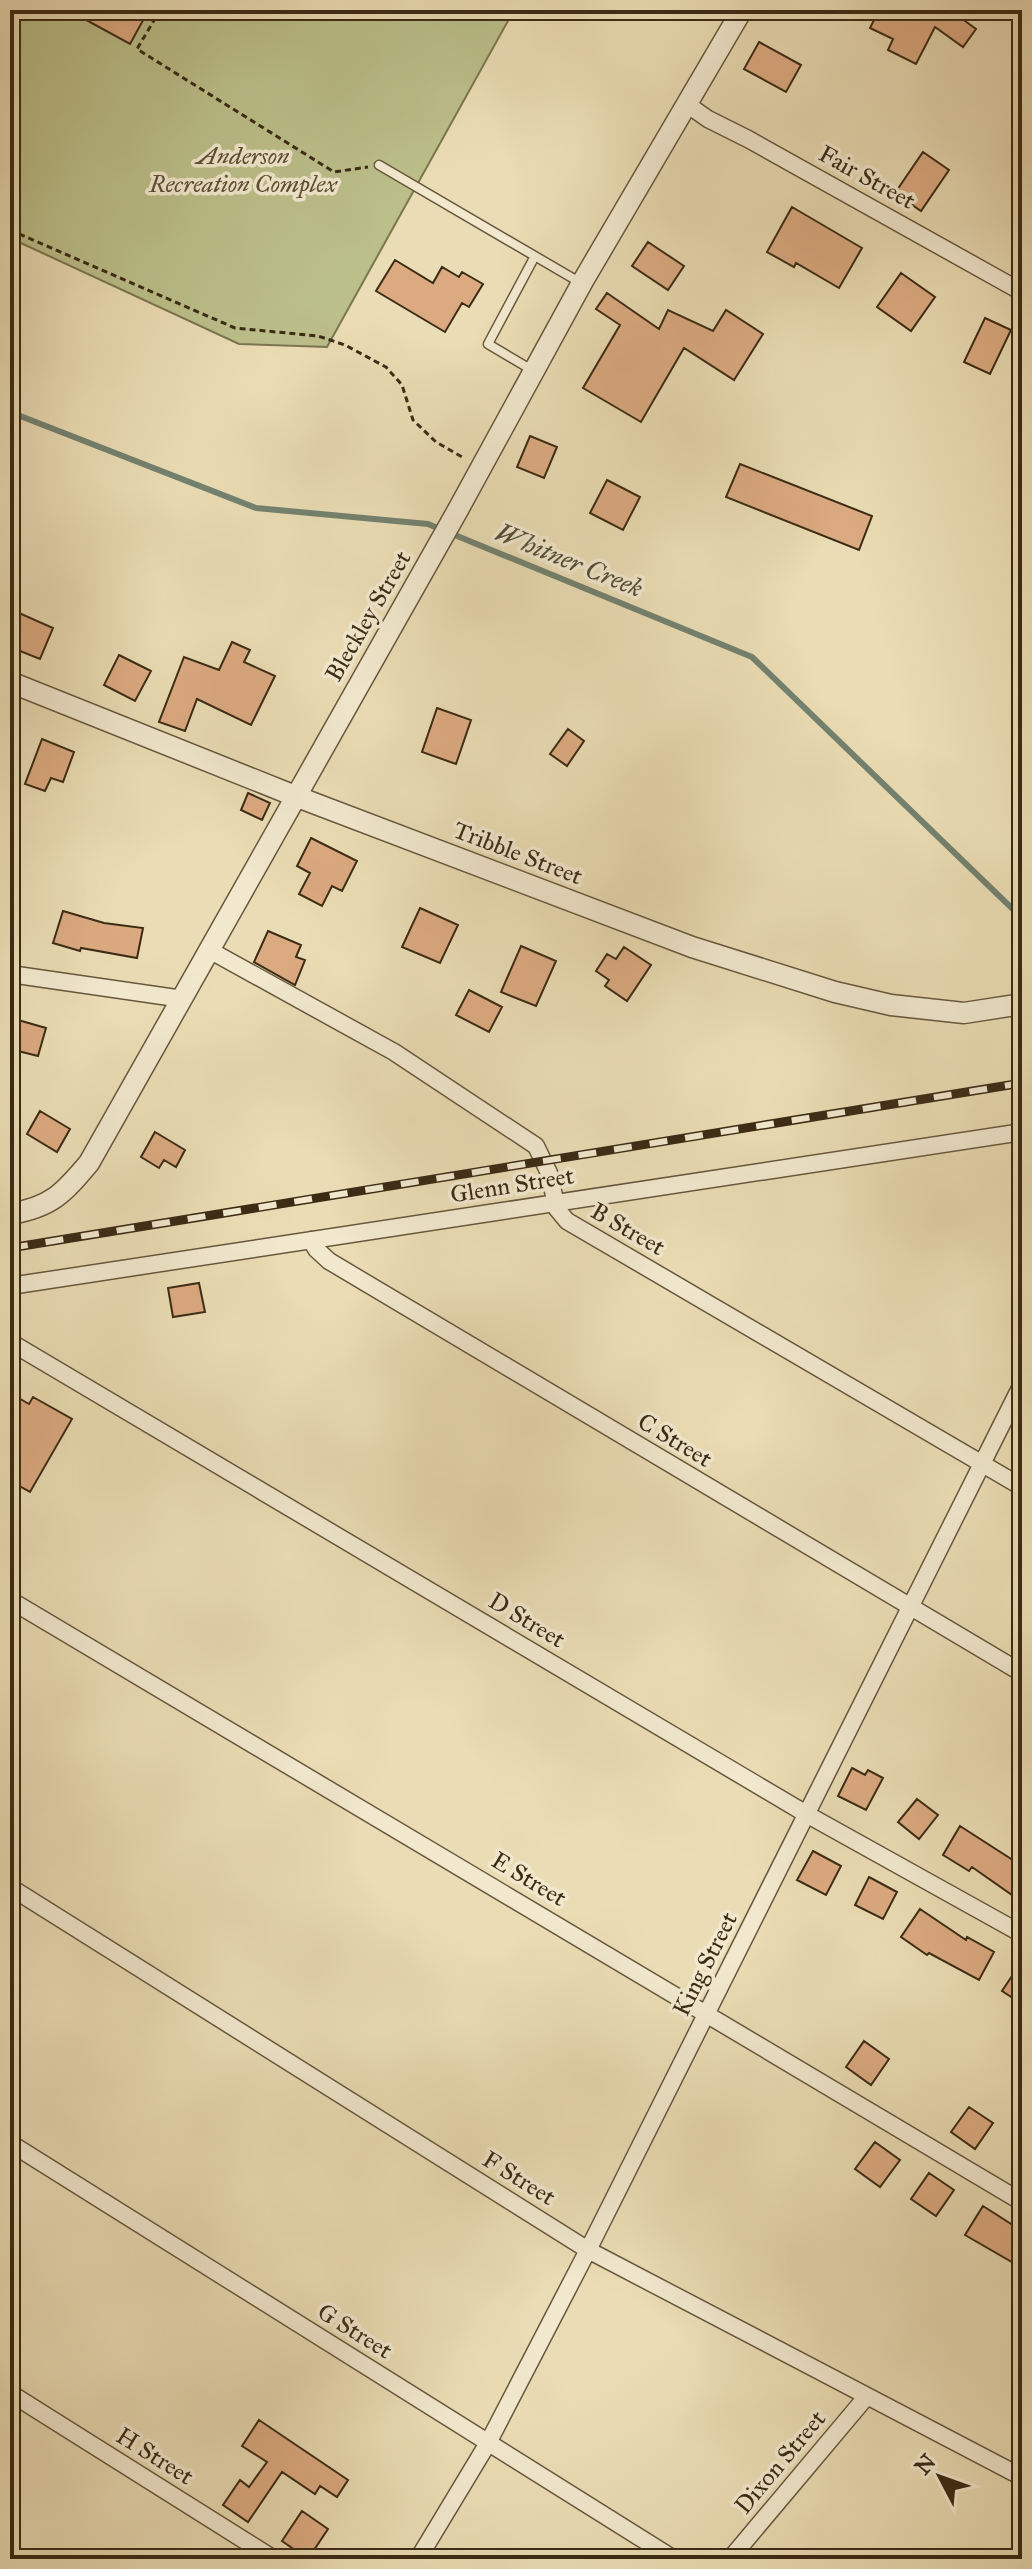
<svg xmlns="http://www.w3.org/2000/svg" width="1032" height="2569" viewBox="0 0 1032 2569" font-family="'IM FELL Great Primer',serif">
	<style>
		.green { fill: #bbbf8a; stroke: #7b7550; stroke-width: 2 }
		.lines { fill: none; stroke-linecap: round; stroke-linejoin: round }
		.stream { stroke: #738270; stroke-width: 6 }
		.building { fill: #dcaa81; stroke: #3b2b15; stroke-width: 2 }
		.service-casing { stroke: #67573d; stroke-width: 11 }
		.minor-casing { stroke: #67573d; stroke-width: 19 }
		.tertiary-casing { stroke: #67573d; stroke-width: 23 }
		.path { stroke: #3b2b15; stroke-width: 3; stroke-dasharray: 6 4; stroke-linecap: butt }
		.service { stroke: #f1e8ce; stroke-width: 8 }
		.minor { stroke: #f1e8ce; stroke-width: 16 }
		.tertiary { stroke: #f1e8ce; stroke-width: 20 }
		.rail-casing { stroke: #3b2b15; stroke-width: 9 }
		.rail { stroke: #f1e8ce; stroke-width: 6; stroke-dasharray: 18; stroke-linecap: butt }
		.labels { text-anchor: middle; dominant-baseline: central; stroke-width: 7; stroke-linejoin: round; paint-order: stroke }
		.park-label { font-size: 24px; font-style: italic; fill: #5b5032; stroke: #f1e8ce }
		.street-label { font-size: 24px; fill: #3b2b15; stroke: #f1e8ce }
		.water-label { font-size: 26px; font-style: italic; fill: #524f3b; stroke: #f1e8ce }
	</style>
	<rect width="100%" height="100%" fill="#eadcb4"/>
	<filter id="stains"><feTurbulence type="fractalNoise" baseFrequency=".0025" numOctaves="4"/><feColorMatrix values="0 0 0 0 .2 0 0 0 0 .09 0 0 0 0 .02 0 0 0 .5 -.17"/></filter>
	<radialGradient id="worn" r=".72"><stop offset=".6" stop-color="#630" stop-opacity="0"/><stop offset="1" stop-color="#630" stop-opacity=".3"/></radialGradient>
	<path class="green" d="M 10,10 L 514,10 L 327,347 L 239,344 L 10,238 Z"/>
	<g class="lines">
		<path class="stream" d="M 10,412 L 256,508 L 428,524 L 752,657 L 1022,918"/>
	</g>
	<path class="building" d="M 68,10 L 137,10 L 146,15 L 130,44 Z
		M 879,10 L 950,10 L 976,29 L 963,47 L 935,27 L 916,64 L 888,50 L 893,39 L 870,28 Z
		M 759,42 L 801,65 L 786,92 L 744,69 Z
		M 923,152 L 949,170 L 921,211 L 895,193 Z
		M 792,207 L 862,248 L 839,288 L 796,263 L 794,267 L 767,252 Z
		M 648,242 L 684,266 L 668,290 L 632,266 Z
		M 395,260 L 433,283 L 442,267 L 459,277 L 462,272 L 483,284 L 469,307 L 462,303 L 445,332 L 376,291 Z
		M 901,273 L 935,297 L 911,331 L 877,307 Z
		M 607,293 L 659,329 L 668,310 L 713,331 L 726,310 L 763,334 L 734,380 L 684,348 L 641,422 L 583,388 L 620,325 L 596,309 Z
		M 985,318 L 1011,330 L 990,374 L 964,362 Z
		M 530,436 L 557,447 L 544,478 L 517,467 Z
		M 740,464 L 872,516 L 859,550 L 726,497 Z
		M 607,480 L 640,497 L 623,530 L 590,513 Z
		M 10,609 L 53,628 L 40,659 L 10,647 Z
		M 232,642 L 250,650 L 244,662 L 275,676 L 251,725 L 197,699 L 185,731 L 159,722 L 184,657 L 219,670 Z
		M 119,655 L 151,671 L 135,701 L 104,685 Z
		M 437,708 L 471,720 L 456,764 L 422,752 Z
		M 568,729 L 584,741 L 567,766 L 550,754 Z
		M 42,739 L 74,752 L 63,782 L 51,778 L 45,791 L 25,784 Z
		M 248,793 L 270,803 L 262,820 L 241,810 Z
		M 311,838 L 357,861 L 342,891 L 332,886 L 322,906 L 299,894 L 310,873 L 297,866 Z
		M 420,908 L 458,925 L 440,963 L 402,947 Z
		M 63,911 L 104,923 L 143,928 L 137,958 L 81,948 L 80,951 L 53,943 Z
		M 268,931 L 301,945 L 296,957 L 305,960 L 295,985 L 254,962 Z
		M 521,946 L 556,961 L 536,1006 L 501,992 Z
		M 624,947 L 651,965 L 627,1001 L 605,986 L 609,980 L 596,971 L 607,954 L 616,959 Z
		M 469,990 L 502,1007 L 489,1032 L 456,1015 Z
		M 18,1020 L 46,1028 L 38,1056 L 10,1049 Z
		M 40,1111 L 70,1129 L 57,1152 L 27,1134 Z
		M 155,1132 L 185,1150 L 176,1167 L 164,1160 L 159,1168 L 141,1157 Z
		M 199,1283 L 205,1312 L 173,1317 L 168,1288 Z
		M 10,1393 L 29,1404 L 33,1397 L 72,1419 L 30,1492 L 10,1481 Z
		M 852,1768 L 865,1775 L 868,1770 L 883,1778 L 866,1810 L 838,1796 Z
		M 917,1799 L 938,1815 L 919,1839 L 898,1822 Z
		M 960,1826 L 1022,1866 L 1022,1902 L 972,1867 L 969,1871 L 943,1855 Z
		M 813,1851 L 841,1866 L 826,1895 L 797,1880 Z
		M 869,1877 L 897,1892 L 883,1919 L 855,1905 Z
		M 920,1909 L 966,1940 L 967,1937 L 994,1952 L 979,1980 L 929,1953 L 927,1955 L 901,1937 Z
		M 1022,1961 L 1022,2004 L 1002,1991 Z
		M 864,2041 L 889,2059 L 871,2085 L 846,2067 Z
		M 969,2107 L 993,2123 L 975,2149 L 951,2132 Z
		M 875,2142 L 900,2160 L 880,2187 L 855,2169 Z
		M 929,2173 L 954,2190 L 936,2216 L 911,2199 Z
		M 983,2206 L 1022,2231 L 1022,2268 L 965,2235 Z
		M 259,2420 L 348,2480 L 337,2497 L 320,2486 L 315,2494 L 282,2472 L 248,2522 L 223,2505 L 240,2480 L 249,2487 L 267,2462 L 242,2446 Z
		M 302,2511 L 328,2529 L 308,2559 L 282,2541 Z"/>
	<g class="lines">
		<defs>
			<path id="service" d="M 379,165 L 581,283
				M 532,370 L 488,344 L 535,256"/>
			<path id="minor" d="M 688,105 L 708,119 L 748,139 L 1022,292
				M 211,951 L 394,1052 L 536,1146 L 549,1173 L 557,1209 L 567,1221 L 1022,1487
				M 10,974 L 183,999
				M 311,1240 L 316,1249 L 329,1261 L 1022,1673
				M 10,1286 L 1022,1132
				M 10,1342 L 808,1815 L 1022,1934
				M 10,1600 L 1022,2202
				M 10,1887 L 588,2250 L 1022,2477
				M 10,2143 L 674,2559
				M 10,2393 L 274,2559
				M 418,2559 L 488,2443 L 588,2250 L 1022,1384
				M 730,2559 L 867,2396"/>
			<path id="tertiary" d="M 10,682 L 295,796 L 692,947 L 835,992 L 891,1005 L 964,1013 L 1022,1004
				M 10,1214 C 51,1207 63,1194 89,1163 L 459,508 L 583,281 L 742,10"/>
		</defs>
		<use href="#service" class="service-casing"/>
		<use href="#minor" class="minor-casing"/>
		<use href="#tertiary" class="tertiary-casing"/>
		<path class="path" d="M 156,10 L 159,12 L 137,49 L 334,172 L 368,167
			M 10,230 L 235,328 L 318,336 L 345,345 L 386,367 L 402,385 L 413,420 L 436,442 L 464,458"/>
		<use href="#service" class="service"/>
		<use href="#minor" class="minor"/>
		<use href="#tertiary" class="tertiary"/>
		<defs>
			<path id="rail" d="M 10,1248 L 1022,1083"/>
		</defs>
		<use href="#rail" class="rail-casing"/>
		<use href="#rail" class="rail"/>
	</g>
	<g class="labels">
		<g class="park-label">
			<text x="243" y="156">Anderson<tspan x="243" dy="28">Recreation Complex</tspan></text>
		</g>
		<g class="street-label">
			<text transform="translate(867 177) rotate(29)">Fair Street</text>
			<text transform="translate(368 616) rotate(-60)">Bleckley Street</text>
			<text transform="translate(518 853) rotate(21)">Tribble Street</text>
			<text transform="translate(512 1185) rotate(-9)">Glenn Street</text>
			<text transform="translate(628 1229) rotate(30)">B Street</text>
			<text transform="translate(675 1440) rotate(31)">C Street</text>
			<text transform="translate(527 1620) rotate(31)">D Street</text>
			<text transform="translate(529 1879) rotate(31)">E Street</text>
			<text transform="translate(705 1964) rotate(-63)">King Street</text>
			<text transform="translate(519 2178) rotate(32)">F Street</text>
			<text transform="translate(355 2331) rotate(32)">G Street</text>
			<text transform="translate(155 2456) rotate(32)">H Street</text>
			<text transform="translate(780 2462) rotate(-50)">Dixon Street</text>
		</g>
		<g class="water-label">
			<text transform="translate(569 560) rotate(22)">Whitner Creek</text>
		</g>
	</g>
	<rect width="1032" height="2569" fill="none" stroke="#eadcb4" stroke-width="40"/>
	<rect x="12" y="12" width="1008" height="2545" fill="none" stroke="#3b2b15" stroke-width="4"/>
	<rect x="20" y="20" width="992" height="2529" fill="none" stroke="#3b2b15" stroke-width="2"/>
	<g transform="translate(940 2477) rotate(311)" stroke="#f1e8ce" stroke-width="6" paint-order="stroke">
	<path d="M0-6L14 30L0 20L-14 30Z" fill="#3b2b15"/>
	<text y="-12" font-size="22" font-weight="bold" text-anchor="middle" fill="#3b2b15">N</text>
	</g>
	<rect width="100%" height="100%" filter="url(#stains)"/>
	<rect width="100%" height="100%" fill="url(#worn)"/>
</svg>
